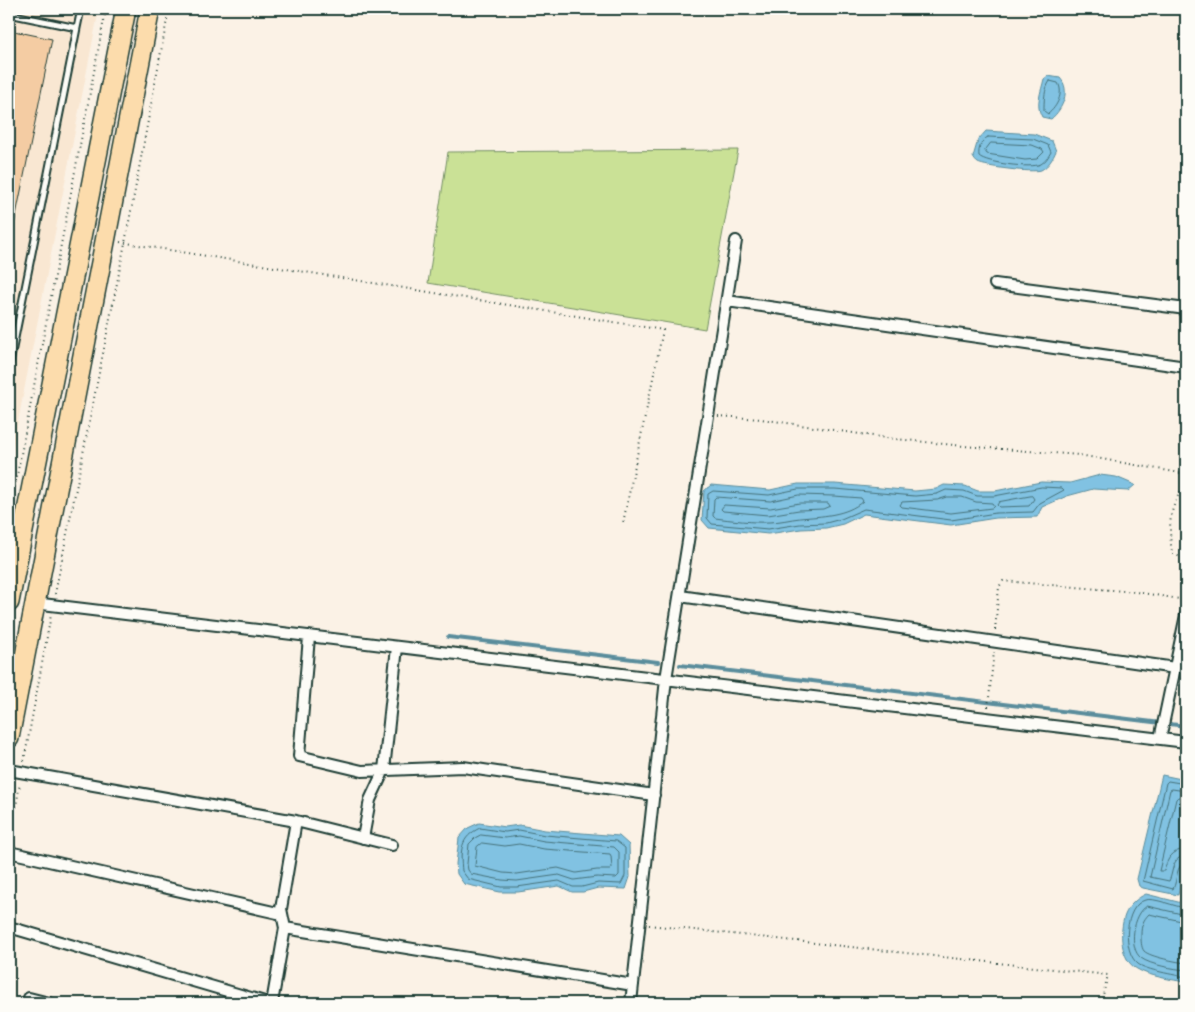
<svg xmlns="http://www.w3.org/2000/svg" width="1195" height="1012" viewBox="0 0 1195 1012" font-family="Delius,sans-serif">
	<style>
		.built { fill: #f9e7d2 }
		.green { fill: #cae196; stroke: #748f65 }
		.water { fill: #81c2e2; stroke: #5a8d9c }
		.lines { fill: none; stroke-linecap: round; stroke-linejoin: round }
		.shore { stroke: #46727a; stroke-width: 1 }
		.stream { stroke: #5a8d9c; stroke-width: 4 }
		.building { fill: #f4cca3; stroke: #1f3d34 }
		.lane-casing { stroke: #1f3d34; stroke-width: 9 }
		.street-casing { stroke: #1f3d34; stroke-width: 14 }
		.highway-casing { stroke: #1f3d34; stroke-width: 22 }
		.path { stroke: #1f3d34; stroke-width: 2; stroke-dasharray: 1 4; stroke-linecap: butt }
		.lane { stroke: #fdfcf7; stroke-width: 5 }
		.street { stroke: #fdfcf7; stroke-width: 10 }
		.highway { stroke: #fcdcac; stroke-width: 19 }
	</style>
	<rect width="100%" height="100%" fill="#fbf2e6"/>
	<filter id="ink" filterUnits="userSpaceOnUse"><feTurbulence type="fractalNoise" baseFrequency=".02" numOctaves="2"/><feDisplacementMap in="SourceGraphic" scale="10" xChannelSelector="R" yChannelSelector="G"/><feConvolveMatrix kernelMatrix="1 2 1 2 8 2 1 2 1" color-interpolation-filters="sRGB"/></filter>
	<g filter="url(#ink)">
		<path class="built" d="M 9,9 L 99,9 L 9,467 Z"/>
		<path class="green" d="M 738,150 L 705,329 L 428,283 L 448,152 Z"/>
		<path class="water" d="M 1048,76 L 1060,78 C 1071,90 1063,109 1051,119 L 1042,117 C 1035,105 1041,92 1044,79 Z
			M 986,131 L 1034,134 L 1052,141 L 1056,151 C 1053,158 1049,166 1041,170 C 1033,173 985,167 978,163 C 976,162 974,159 973,157 L 978,140 Z
			M 1100,475 L 1116,477 L 1135,485 L 1128,491 L 1093,489 L 1067,496 L 1042,507 L 1037,517 L 996,518 L 951,525 L 864,514 L 843,524 L 826,528 L 801,529 L 768,534 L 709,528 L 702,520 L 704,491 L 711,485 L 770,490 L 798,484 L 835,484 L 915,491 L 936,489 L 944,485 L 965,486 L 978,491 L 995,491 L 1041,482 L 1070,483 Z
			M 1162,775 L 1186,780 L 1186,857 L 1178,895 L 1143,888 L 1139,886 L 1137,879 Z
			M 479,823 L 505,827 L 519,825 L 545,830 L 619,836 L 629,845 L 630,877 L 626,889 L 598,888 L 583,892 L 572,892 L 559,886 L 518,892 L 500,892 L 464,884 L 457,874 L 456,864 L 459,838 L 468,828 Z
			M 1146,894 L 1186,904 L 1186,982 C 1173,980 1148,976 1137,969 C 1120,960 1119,931 1125,915 C 1129,905 1137,898 1146,894 Z"/>
		<g class="lines">
			<path class="shore" d="M 1050,81 L 1058,83 C 1064,93 1057,107 1048,114 L 1044,111 C 1044,101 1044,89 1050,81 Z
				M 988,137 L 1033,139 L 1048,145 L 1051,152 C 1048,157 1046,161 1041,164 C 1031,169 986,163 979,156 C 978,149 981,140 988,137 Z
				M 991,143 L 1032,145 L 1042,149 L 1044,152 L 1037,159 L 1025,160 L 987,154 L 985,151 Z
				M 1042,487 L 1062,488 L 1064,490 L 1040,503 L 1033,512 L 996,513 L 951,520 L 864,509 L 841,519 L 826,523 L 800,524 L 768,529 L 712,524 L 707,518 L 708,494 L 713,491 L 769,495 L 798,489 L 835,489 L 915,496 L 937,494 L 946,490 L 964,491 L 977,496 L 994,496 Z
				M 799,495 L 834,496 L 861,498 L 863,501 C 846,516 821,516 800,518 C 790,519 780,522 769,522 C 755,523 730,520 715,518 L 713,516 L 714,499 L 716,497 L 770,501 Z
				M 1032,496 L 1034,499 L 1029,506 L 999,507 L 997,505 L 999,502 Z
				M 947,497 L 962,497 L 976,502 L 992,503 L 994,506 L 992,508 L 951,513 L 902,507 L 900,505 L 902,502 L 937,500 Z
				M 800,503 L 828,503 L 830,506 L 823,509 L 799,510 L 768,515 L 723,511 L 721,509 L 724,505 L 770,508 Z
				M 1186,784 L 1168,781 L 1166,783 L 1143,881 L 1173,889 C 1178,880 1175,864 1186,863
				M 1186,791 L 1172,789 L 1170,790 L 1150,877 L 1169,881 C 1174,871 1171,857 1186,856
				M 1186,798 L 1178,797 L 1176,799 L 1159,871 L 1164,871 C 1167,859 1172,850 1186,849
				M 480,828 L 505,832 L 519,830 L 545,835 L 616,841 L 625,848 L 625,876 L 621,884 L 598,883 L 582,887 L 573,887 L 559,881 L 517,887 L 501,887 L 468,879 L 462,871 C 460,851 460,837 480,828 Z
				M 481,835 L 505,838 L 519,836 L 544,841 L 614,847 L 619,852 L 619,875 L 616,878 L 597,877 L 574,880 L 559,875 L 517,881 L 502,880 L 471,874 L 468,870 L 467,864 L 469,844 L 475,838 Z
				M 482,843 L 505,846 L 519,844 L 544,849 L 610,854 L 611,856 L 612,868 L 610,870 L 597,870 L 576,873 L 558,868 L 517,874 L 503,873 L 475,866 L 477,847 Z
				M 1186,908 C 1175,907 1154,897 1145,900 C 1124,906 1122,952 1138,964 C 1146,970 1175,975 1186,977
				M 1186,915 L 1147,906 C 1133,914 1128,948 1141,958 C 1150,965 1175,969 1186,970
				M 1186,922 L 1149,914 C 1143,920 1141,926 1141,935 C 1141,940 1141,947 1144,951 C 1150,957 1178,962 1186,963"/>
			<path class="stream" d="M 448,637 L 658,662
				M 680,665 L 1186,726"/>
		</g>
		<path class="building" d="M 9,30 L 52,39 L 13,230 L 9,230 Z"/>
		<g class="lines">
			<defs>
				<path id="lane" d="M 9,14 L 77,28 L 9,368
					M 77,28 L 81,9"/>
				<path id="street" d="M 995,284 L 1186,309
					M 727,301 L 1186,367
					M 680,596 L 1175,668
					M 34,603 L 1186,742
					M 309,637 L 299,756 L 362,771 L 463,767 L 654,795
					M 1160,739 L 1186,615
					M 9,770 L 296,821 L 392,845
					M 363,838 L 370,800 L 384,770 L 397,647
					M 9,852 L 282,914
					M 9,927 L 268,1003
					M 285,928 L 633,985
					M 29,998 L 49,1003
					M 272,1003 L 285,928 L 281,909 L 296,821
					M 631,1003 L 666,679 L 736,241"/>
				<path id="highway" d="M 9,602 L 126,9
					M 9,738 L 150,9"/>
			</defs>
			<use href="#lane" class="lane-casing"/>
			<use href="#street" class="street-casing"/>
			<use href="#highway" class="highway-casing"/>
			<path class="path" d="M 120,242 L 663,330 L 623,523
				M 718,416 L 761,419 L 886,438 L 964,446 L 1079,455 L 1186,474
				M 1186,483 C 1169,507 1168,524 1172,553 L 1186,560
				M 9,517 L 106,9
				M 55,594 L 125,243 L 169,9
				M 995,630 L 999,587 L 1003,581 L 1136,592 L 1186,600
				M 988,707 L 994,652
				M 24,761 L 51,615
				M 10,842 L 20,783
				M 649,925 L 1108,975 L 1101,1003"/>
			<use href="#lane" class="lane"/>
			<use href="#street" class="street"/>
			<use href="#highway" class="highway"/>
		</g>
	</g>
	<rect width="1195" height="1012" fill="none" stroke="#fdfcf7" stroke-width="30"/>
	<rect x="15" y="15" width="1165" height="982" fill="none" stroke="#1f3d34" stroke-width="2" filter="url(#ink)"/>
</svg>
